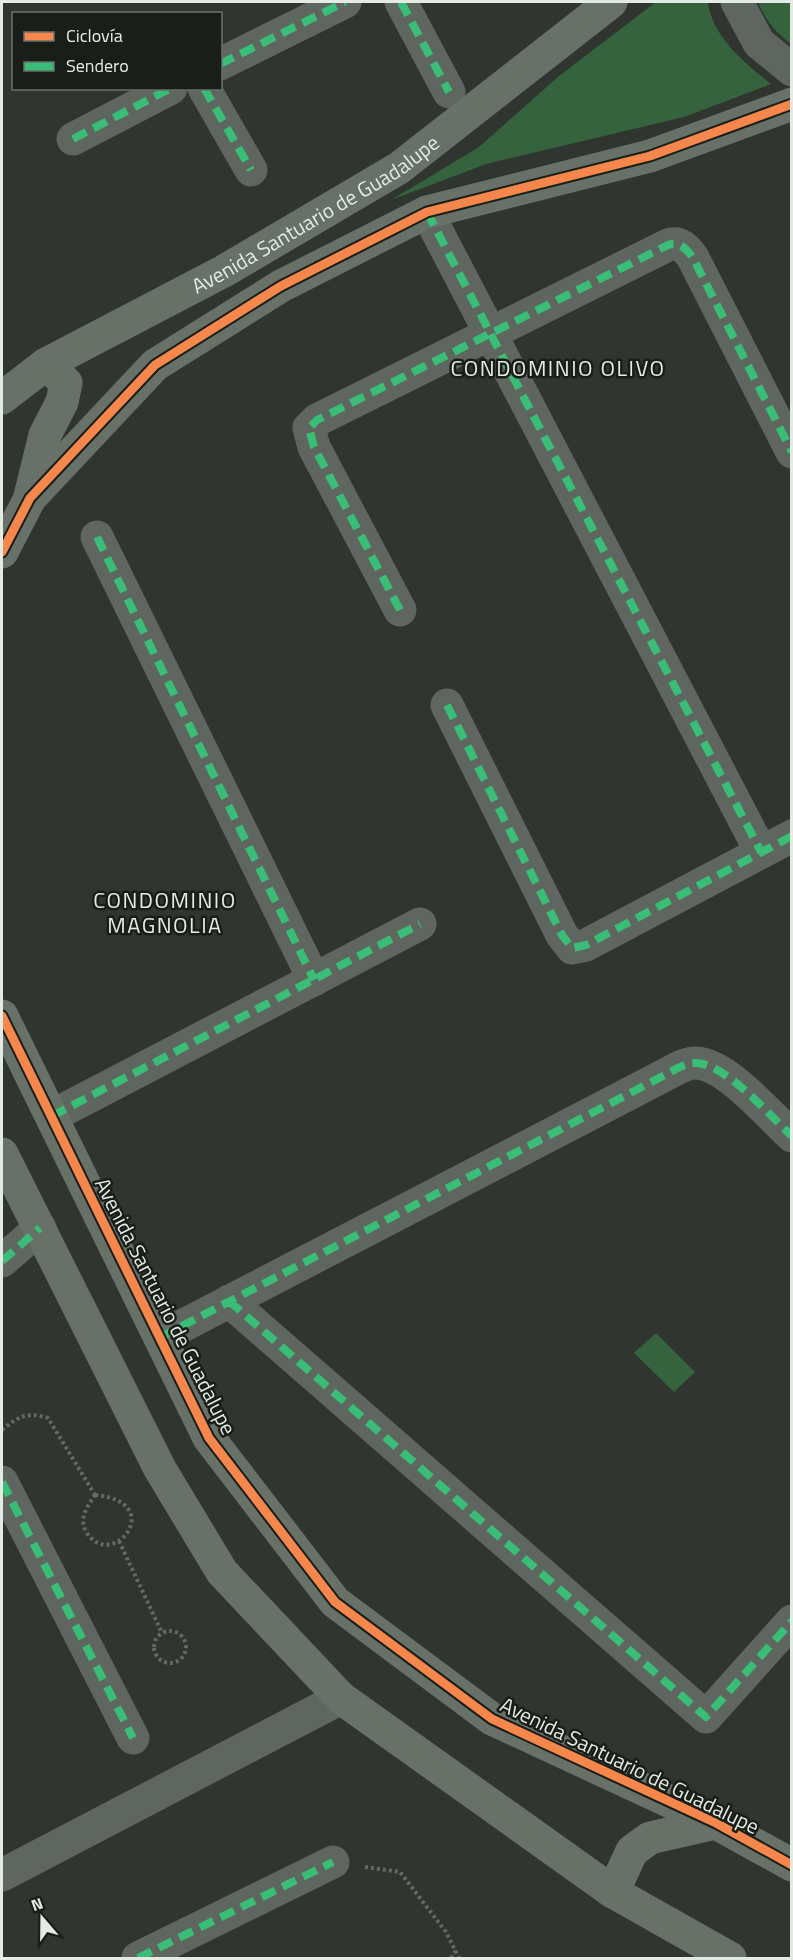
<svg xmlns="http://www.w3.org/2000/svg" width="793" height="1960" viewBox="0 0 793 1960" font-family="'Titillium Web',sans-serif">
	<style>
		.green { fill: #35633d }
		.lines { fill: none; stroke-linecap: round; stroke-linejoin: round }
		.path { stroke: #636963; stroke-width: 4; stroke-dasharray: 3 3; stroke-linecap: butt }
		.street { stroke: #5e665f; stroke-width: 33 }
		.secondary { stroke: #677168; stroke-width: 33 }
		.quiet { stroke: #3abd76; stroke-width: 8; stroke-dasharray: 15 8; stroke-linecap: butt }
		.cycleway-casing { stroke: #191e19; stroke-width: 13 }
		.cycleway { stroke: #f5874c; stroke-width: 9 }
		.labels { text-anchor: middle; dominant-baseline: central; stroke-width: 5; stroke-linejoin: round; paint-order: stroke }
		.street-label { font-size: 21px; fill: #e4ebe4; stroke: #191e19 }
		.neighbourhood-label { font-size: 22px; letter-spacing: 1.5px; fill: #e4ebe4; stroke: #191e19 }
	</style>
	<rect width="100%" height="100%" fill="#303530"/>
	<path class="green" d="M 656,2 L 708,2 C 712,37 745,63 771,84 L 684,117 L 486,164 L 391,200 L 479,147 L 559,76 Z
		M 758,2 L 791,2 L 791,44 C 775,32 765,20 758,2 Z
		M 656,1333 L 695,1372 L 674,1392 L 634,1353 Z"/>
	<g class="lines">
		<path class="path" d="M 2,1430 C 19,1416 26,1412 48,1418 L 95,1495
			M 95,1495 C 169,1502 112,1572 87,1533 C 78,1519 87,1507 95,1495 Z
			M 119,1541 L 162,1633
			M154 1647a16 16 0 1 1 32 0a16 16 0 1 1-32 0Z
			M 365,1867 L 400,1872 L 446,1932 L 459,1958
			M 451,1958 L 456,1951"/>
		<path class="street" d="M 401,2 L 449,92
			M 737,2 L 759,43 L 792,70
			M 220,64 L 345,2
			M 204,88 L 251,170
			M 73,139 L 171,88
			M 427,212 L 761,852
			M 97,537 L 314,980
			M 400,610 L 314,447 L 309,428 L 317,420 L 668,245 C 679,241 687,249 693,258 L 792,452
			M 447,705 L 562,935 L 572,948 L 586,945 L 792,836
			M 52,1116 L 420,924
			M 2,1261 L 40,1228
			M 229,1301 L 706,1717 L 792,1621
			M 161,1337 L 663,1076 C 673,1071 686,1062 697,1063 C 727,1065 769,1115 792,1136
			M 2,1482 L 133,1738
			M 2,1875 L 341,1698
			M 138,1958 L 333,1862"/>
		<g class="secondary">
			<path id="s1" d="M 2,398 L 46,364 L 224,271 L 399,168 L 611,2"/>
			<path d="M 30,496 L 45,435 L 62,402 L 66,383 L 46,364"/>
			<path d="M 2,552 L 30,498 L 155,365 L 281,286 L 427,212 L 650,156 L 792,104"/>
			<path d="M 2,1016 L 209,1438 L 335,1602 L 492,1719 L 716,1823 L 792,1865"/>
			<path d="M 2,1154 L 160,1469 L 222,1572 L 341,1698 L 613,1892 L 730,1958"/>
			<path d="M 613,1892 L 632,1851 L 650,1838 L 716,1823"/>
		</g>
		<path class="quiet" d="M 401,2 L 449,92
			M 220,64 L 345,2
			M 204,88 L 251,170
			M 73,139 L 171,88
			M 427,212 L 761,852
			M 97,537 L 314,980
			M 400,610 L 314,447 L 309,428 L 317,420 L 668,245 C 679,241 687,249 693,258 L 792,452
			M 447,705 L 562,935 L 572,948 L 586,945 L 792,836
			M 52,1116 L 420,924
			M 2,1261 L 40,1228
			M 229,1301 L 706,1717 L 792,1621
			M 161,1337 L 663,1076 C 673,1071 686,1062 697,1063 C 727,1065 769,1115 792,1136
			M 2,1482 L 133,1738
			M 138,1958 L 333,1862"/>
		<defs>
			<path id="cycleway" d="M 2,552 L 30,498 L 155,365 L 281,286 L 427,212 L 650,156 L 792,104
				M 2,1016 L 209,1438 L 335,1602 L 492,1719 L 716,1823 L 792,1865"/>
		</defs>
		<use href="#cycleway" class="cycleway-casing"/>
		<use href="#cycleway" class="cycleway"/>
	</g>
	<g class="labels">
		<g class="street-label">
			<text stroke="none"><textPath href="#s1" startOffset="364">Avenida Santuario de Guadalupe</textPath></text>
			<text transform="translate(166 1306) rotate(63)">Avenida Santuario de Guadalupe</text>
			<text transform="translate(630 1765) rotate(26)">Avenida Santuario de Guadalupe</text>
		</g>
		<g class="neighbourhood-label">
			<text x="558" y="368">CONDOMINIO OLIVO</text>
			<text x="165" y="900">CONDOMINIO<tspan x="165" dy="25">MAGNOLIA</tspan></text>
		</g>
	</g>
	<rect width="793" height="1960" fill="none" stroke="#e4ebe4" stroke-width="6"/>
	<rect x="12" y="12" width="210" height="78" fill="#191e19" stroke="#6a706a" stroke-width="1.5"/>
	<rect x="24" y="32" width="30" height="9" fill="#f5874c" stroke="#6a706a" stroke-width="1.5"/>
	<text x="66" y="42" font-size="18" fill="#e4ebe4">Ciclovía</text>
	<rect x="24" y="62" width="30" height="9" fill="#3abd76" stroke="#6a706a" stroke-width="1.5"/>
	<text x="66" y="72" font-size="18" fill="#e4ebe4">Sendero</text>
	<g transform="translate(42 1918) rotate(340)" stroke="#191e19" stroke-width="4.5" paint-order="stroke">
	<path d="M0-4.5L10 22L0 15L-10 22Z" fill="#e4ebe4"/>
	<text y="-9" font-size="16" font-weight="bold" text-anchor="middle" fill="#e4ebe4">N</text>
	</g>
</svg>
